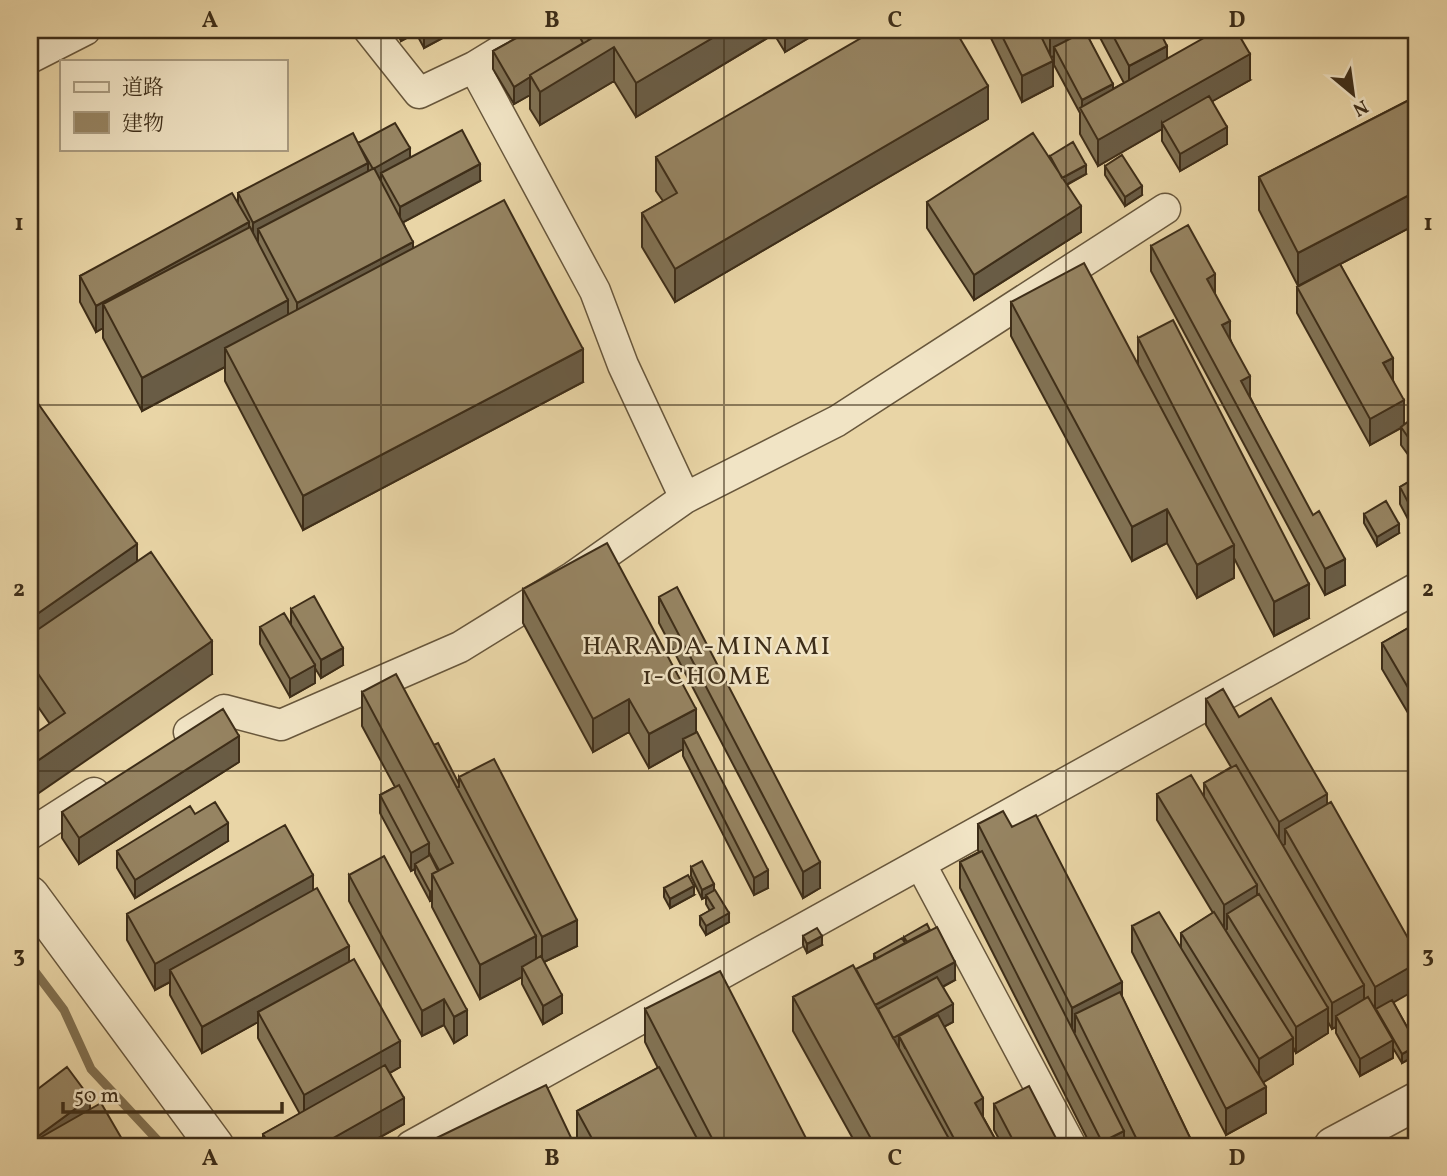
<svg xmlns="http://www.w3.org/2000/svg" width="1447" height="1176" viewBox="0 0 1447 1176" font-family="Vollkorn,'Noto Serif JP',serif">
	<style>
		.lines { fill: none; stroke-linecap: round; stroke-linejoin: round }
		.stream { stroke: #817050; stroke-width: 9 }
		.minor-casing { stroke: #68573c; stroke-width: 33 }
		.tertiary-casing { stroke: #68573c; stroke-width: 40 }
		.minor { stroke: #f1e4c5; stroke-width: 30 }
		.tertiary { stroke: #f1e4c5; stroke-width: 37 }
		.wall { fill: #817254; stroke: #3d2d18; stroke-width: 2; fill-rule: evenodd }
		.shaded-wall { fill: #695c45; stroke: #3d2d18; stroke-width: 2 }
		.building { fill: #968462; stroke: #3d2d18; stroke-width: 2 }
		.grid { fill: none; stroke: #3d2d18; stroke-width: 2; stroke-opacity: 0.55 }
		.labels { text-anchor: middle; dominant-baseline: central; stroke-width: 5; stroke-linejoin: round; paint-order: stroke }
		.neighbourhood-label { font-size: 26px; letter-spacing: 2px; fill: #3d2d18; stroke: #f1e4c5 }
		.neatline { fill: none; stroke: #3d2d18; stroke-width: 2.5 }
		.grid-label { font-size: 23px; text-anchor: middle; font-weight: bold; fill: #3d2d18 }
	</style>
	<rect width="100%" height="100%" fill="#e9d5a6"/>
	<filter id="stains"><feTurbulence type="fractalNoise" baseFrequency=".00286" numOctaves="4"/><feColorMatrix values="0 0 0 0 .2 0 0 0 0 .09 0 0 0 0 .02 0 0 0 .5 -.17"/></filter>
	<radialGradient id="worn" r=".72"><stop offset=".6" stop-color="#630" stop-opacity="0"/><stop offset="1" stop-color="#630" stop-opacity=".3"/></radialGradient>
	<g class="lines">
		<path class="stream" d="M 30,965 L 64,1010 L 91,1069 L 163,1146"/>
		<defs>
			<path id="minor" d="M 369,30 L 419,93 L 474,67 L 535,30
				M 30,58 L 85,30
				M 474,67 L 595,291 L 623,365 L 685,498
				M 189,732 L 224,710 L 281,725 L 460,647 L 573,577 L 685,498 L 837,421 L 1165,209
				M 30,834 L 94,793
				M 921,865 L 1071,1146
				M 411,1146 L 1417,588"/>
			<path id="tertiary" d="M 30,895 L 215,1146
				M 1333,1146 L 1417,1101"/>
		</defs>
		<use href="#minor" class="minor-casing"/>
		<use href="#tertiary" class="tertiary-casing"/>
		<use href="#minor" class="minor"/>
		<use href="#tertiary" class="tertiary"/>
	</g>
	<path class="wall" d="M 395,30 L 454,30 L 454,32 L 424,48 L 416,33 L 401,41 Z
		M 531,30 L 822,30 L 785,52 L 774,34 L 636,117 L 614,81 L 540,125 L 530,109 L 530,95 L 514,104 L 493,69 L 493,51 Z
		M 987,30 L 1088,30 L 1088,37 L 1113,89 L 1124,83 L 1096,30 L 1159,30 L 1167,58 L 1250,80 L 1212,101 L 1227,144 L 1180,171 L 1162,141 L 1162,129 L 1098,166 L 1080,134 L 1080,113 L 1054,65 L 1054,56 L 1051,57 L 1053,86 L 1022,102 Z
		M 1417,96 L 1417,224 L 1340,264 L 1393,380 L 1404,425 L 1417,415 L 1417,467 L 1401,445 L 1401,428 L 1370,445 L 1297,313 L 1297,287 L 1333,268 L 1298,286 L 1259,210 L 1259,177 Z
		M 988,119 L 675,302 L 642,247 L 642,213 L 663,201 L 656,191 L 656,157 Z
		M 358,143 L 410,158 L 480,181 L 403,222 L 413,248 L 583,382 L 303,530 L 225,381 L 225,367 L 142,411 L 103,338 L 103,328 L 96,332 L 80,302 L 80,276 L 238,202 L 238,193 Z
		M 1050,156 L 1086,174 L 1067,185 L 1081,232 L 974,300 L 927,228 L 927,202 L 1050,158 Z
		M 1105,166 L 1142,195 L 1125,206 L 1105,175 Z
		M 1151,246 L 1215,294 L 1250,397 L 1345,585 L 1325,595 L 1151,271 Z
		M 1011,302 L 1138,365 L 1138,338 L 1309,618 L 1274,636 L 1234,558 L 1234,578 L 1197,598 L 1167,543 L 1132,561 L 1011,336 Z
		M 30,392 L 137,562 L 212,674 L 50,724 L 30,695 Z
		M 1417,477 L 1417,536 L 1400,504 L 1400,487 Z
		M 1364,514 L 1399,533 L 1377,546 L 1364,523 Z
		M 523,589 L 696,732 L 768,888 L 754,895 L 683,756 L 683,749 L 649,768 L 629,732 L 593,752 L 523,623 Z
		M 659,597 L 820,888 L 803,898 L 659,623 Z
		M 291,609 L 343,665 L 321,678 L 315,668 L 315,683 L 290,697 L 260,644 L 260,627 L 291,625 Z
		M 1417,623 L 1417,728 L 1382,669 L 1382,643 Z
		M 362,692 L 434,745 L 459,784 L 459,777 L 577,946 L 544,962 L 562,1013 L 543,1024 L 522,984 L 522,977 L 480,999 L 432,907 L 432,900 L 430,901 L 415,873 L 415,869 L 411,871 L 380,813 L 380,795 L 395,787 L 362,726 ZM 429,852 L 439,870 L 438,871 L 429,856 Z
		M 1206,699 L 1239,717 L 1327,805 L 1393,1002 L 1417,1045 L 1417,1055 L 1402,1063 L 1393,1048 L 1393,1058 L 1360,1076 L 1336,1033 L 1336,1027 L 1332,1029 L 1328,1022 L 1328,1033 L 1296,1053 L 1293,1047 L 1293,1064 L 1263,1082 L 1266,1113 L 1226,1135 L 1132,952 L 1132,926 L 1181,948 L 1181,933 L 1213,913 L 1157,820 L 1157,794 L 1204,798 L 1204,783 L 1231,767 L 1206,725 Z
		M 239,762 L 79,864 L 62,838 L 62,812 Z
		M 195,814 L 228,841 L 135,898 L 117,868 L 117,851 Z
		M 978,824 L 1012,827 L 1122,997 L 1194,1146 L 1127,1146 L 1124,1139 L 1124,1146 L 1091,1146 L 960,888 L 960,862 L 979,852 L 978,850 Z
		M 691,867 L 714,890 L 729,922 L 706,935 L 700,925 L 700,916 L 710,911 L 706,904 L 706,897 L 702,899 L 691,876 Z
		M 349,875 L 467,1010 L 467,1035 L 454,1043 L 444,1025 L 422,1036 L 349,901 Z
		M 664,888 L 694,895 L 670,908 L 664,897 Z
		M 313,890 L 400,1067 L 390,1073 L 404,1124 L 364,1146 L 263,1146 L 263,1134 L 300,1114 L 258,1038 L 258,1022 L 202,1053 L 170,995 L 170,982 L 155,990 L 127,940 L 127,914 Z
		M 803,936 L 822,945 L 807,953 L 803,945 Z
		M 904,937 L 955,980 L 943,987 L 953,1022 L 944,1027 L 983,1117 L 999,1146 L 857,1146 L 793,1031 L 793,997 L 856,970 L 874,960 L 874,954 L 904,943 Z
		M 645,1009 L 810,1146 L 578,1146 L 577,1144 L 577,1111 L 658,1068 L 645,1042 Z
		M 994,1104 L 1060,1146 L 1003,1146 L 994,1130 Z"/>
	<path class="shaded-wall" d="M 401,30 L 416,30 L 416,33 L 401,41 Z
		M 424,30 L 454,30 L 454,32 L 424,48 Z
		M 648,30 L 614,48 L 614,81 L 540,125 L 540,92 L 591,44 Z
		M 726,30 L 774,30 L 774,34 L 636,117 L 636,83 Z
		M 785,30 L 822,30 L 785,52 Z
		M 1055,30 L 1088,30 L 1088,38 L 1054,47 L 1054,56 L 1050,58 L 1050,32 Z
		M 1167,46 L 1167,72 L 1129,92 L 1129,66 Z
		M 1250,54 L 1250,80 L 1165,128 L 1162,123 L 1162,129 L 1098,166 L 1098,140 Z
		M 1053,61 L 1053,86 L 1022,102 L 1022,76 Z
		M 530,77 L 530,95 L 514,104 L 514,87 Z
		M 1113,84 L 1113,101 L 1082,111 L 1082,100 Z
		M 988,86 L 988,119 L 675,302 L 675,269 Z
		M 1227,127 L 1227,144 L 1180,171 L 1180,154 Z
		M 410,148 L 410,166 L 381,173 L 381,181 L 373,169 Z
		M 368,163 L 368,189 L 258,229 L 258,247 L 253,249 L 253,223 Z
		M 480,164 L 480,181 L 400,224 L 400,207 Z
		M 1086,165 L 1086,174 L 1062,187 L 1062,178 Z
		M 1142,186 L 1142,195 L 1125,206 L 1125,197 Z
		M 1417,191 L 1417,224 L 1298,286 L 1298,253 Z
		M 1081,206 L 1081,232 L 974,300 L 974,275 Z
		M 249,222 L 249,248 L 103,304 L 103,328 L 96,332 L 96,306 Z
		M 413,242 L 413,268 L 297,329 L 297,303 Z
		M 1215,274 L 1215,300 L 1207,279 Z
		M 288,300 L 288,334 L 225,348 L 225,367 L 142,411 L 142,378 Z
		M 1230,321 L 1230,347 L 1222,325 Z
		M 583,349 L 583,382 L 303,530 L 303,496 Z
		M 1393,358 L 1393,384 L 1383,363 Z
		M 1250,376 L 1250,402 L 1241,381 Z
		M 1404,400 L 1404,426 L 1370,445 L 1370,419 Z
		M 1167,509 L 1167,543 L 1132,561 L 1132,527 Z
		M 1399,524 L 1399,533 L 1377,546 L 1377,537 Z
		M 137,544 L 137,577 L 30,653 L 30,619 Z
		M 1234,545 L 1234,578 L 1197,598 L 1197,565 Z
		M 1345,559 L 1345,585 L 1325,595 L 1325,569 Z
		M 1309,584 L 1309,618 L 1274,636 L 1274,602 Z
		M 212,641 L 212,674 L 30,799 L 30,766 Z
		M 343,648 L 343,665 L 321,678 L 321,660 Z
		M 315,665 L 315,683 L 290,697 L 290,679 Z
		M 629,699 L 629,732 L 593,752 L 593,719 Z
		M 696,709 L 696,742 L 683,739 L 683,749 L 649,768 L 649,734 Z
		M 239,736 L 239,762 L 79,864 L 79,838 Z
		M 1327,794 L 1327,819 L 1285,829 L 1285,844 L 1279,848 L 1279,822 Z
		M 228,823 L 228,841 L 135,898 L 135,880 Z
		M 429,843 L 429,861 L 415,864 L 415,869 L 411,871 L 411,853 Z
		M 820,862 L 820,888 L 803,898 L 803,872 Z
		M 768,870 L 768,888 L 754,895 L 754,878 Z
		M 313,875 L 313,900 L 170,970 L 170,982 L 155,990 L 155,964 Z
		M 714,884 L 714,893 L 706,895 L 706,897 L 702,899 L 702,890 Z
		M 1257,885 L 1257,911 L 1227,914 L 1227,929 L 1224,931 L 1224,905 Z
		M 694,886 L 694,895 L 670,908 L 670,899 Z
		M 432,891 L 432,900 L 430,901 L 430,892 Z
		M 729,913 L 729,922 L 706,935 L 706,926 Z
		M 577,920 L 577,946 L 542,963 L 542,937 Z
		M 536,936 L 536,970 L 522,967 L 522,977 L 480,999 L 480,965 Z
		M 822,936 L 822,945 L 807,953 L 807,944 Z
		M 349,946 L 349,972 L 258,1012 L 258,1022 L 202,1053 L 202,1027 Z
		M 955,962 L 955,980 L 882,1019 L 875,1005 Z
		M 1417,963 L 1417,989 L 1375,1013 L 1375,987 Z
		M 1122,982 L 1122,1008 L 1075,1014 L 1075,1032 L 1072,1034 L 1072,1008 Z
		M 1364,985 L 1364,1011 L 1336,1016 L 1336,1027 L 1332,1029 L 1332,1003 Z
		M 562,995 L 562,1013 L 543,1024 L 543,1006 Z
		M 444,999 L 444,1025 L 422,1036 L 422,1011 Z
		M 953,1004 L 953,1022 L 905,1048 L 899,1036 L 899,1052 L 892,1038 Z
		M 1328,1008 L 1328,1033 L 1296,1053 L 1296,1027 Z
		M 467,1010 L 467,1035 L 454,1043 L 454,1017 Z
		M 1293,1038 L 1293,1064 L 1259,1085 L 1259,1059 Z
		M 1393,1040 L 1393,1058 L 1360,1076 L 1360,1059 Z
		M 400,1041 L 400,1067 L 304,1121 L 304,1095 Z
		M 1417,1046 L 1417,1055 L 1402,1063 L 1402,1054 Z
		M 1266,1087 L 1266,1113 L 1226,1135 L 1226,1109 Z
		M 90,1098 L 90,1116 L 31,1143 L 31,1146 L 30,1146 L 30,1142 Z
		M 404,1098 L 404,1124 L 364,1146 L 319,1146 Z
		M 983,1098 L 983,1124 L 975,1103 Z
		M 1124,1131 L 1124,1146 L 1102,1146 L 1102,1142 Z"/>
	<path class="building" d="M 531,30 L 576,30 L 583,43 L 530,75 L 530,77 L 514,87 L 493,51 Z
		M 583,30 L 606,30 L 589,40 Z
		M 606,30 L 726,30 L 636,83 L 614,47 L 540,92 L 530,75 Z
		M 875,30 L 955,30 L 988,86 L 675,269 L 642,213 L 677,193 L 656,157 Z
		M 999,30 L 1038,30 L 1053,61 L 1022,76 Z
		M 1110,30 L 1159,30 L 1167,46 L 1129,66 Z
		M 1218,30 L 1236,30 L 1250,54 L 1098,140 L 1080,108 Z
		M 1085,31 L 1113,84 L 1082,100 L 1054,47 Z
		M 1209,96 L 1227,127 L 1180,154 L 1162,123 Z
		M 1417,96 L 1417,191 L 1298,253 L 1259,177 Z
		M 395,123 L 410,148 L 373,169 L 358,143 Z
		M 462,130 L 480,164 L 400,207 L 381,173 Z
		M 353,133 L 368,163 L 253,223 L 238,193 Z
		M 1033,133 L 1081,206 L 974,275 L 927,202 Z
		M 1073,142 L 1086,165 L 1062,178 L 1050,156 Z
		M 1122,155 L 1142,186 L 1125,197 L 1105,166 Z
		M 374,168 L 413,242 L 297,303 L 258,229 Z
		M 232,193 L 249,222 L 96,306 L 80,276 Z
		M 504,200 L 583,349 L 303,496 L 225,348 Z
		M 1188,225 L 1215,274 L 1207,279 L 1230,321 L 1222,325 L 1250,376 L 1241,381 L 1313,515 L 1319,511 L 1345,559 L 1325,569 L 1151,246 Z
		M 250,227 L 288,300 L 142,378 L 103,304 Z
		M 1084,263 L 1234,545 L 1197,565 L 1167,509 L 1132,527 L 1011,302 Z
		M 1340,264 L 1393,358 L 1383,363 L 1404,400 L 1370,419 L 1297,287 Z
		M 1173,320 L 1309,584 L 1274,602 L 1138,338 Z
		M 30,392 L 137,544 L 30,619 Z
		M 1417,415 L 1417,450 L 1401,427 Z
		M 1417,477 L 1417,519 L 1400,487 Z
		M 1386,501 L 1399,524 L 1377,537 L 1364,514 Z
		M 607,543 L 696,709 L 649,734 L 629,699 L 593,719 L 523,589 Z
		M 151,552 L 212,641 L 30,766 L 30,737 L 65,713 L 30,662 L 30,635 Z
		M 677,587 L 820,862 L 803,872 L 659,597 Z
		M 314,596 L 343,648 L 321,660 L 291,609 Z
		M 284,613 L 315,665 L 290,679 L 260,627 Z
		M 1417,623 L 1417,703 L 1382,643 Z
		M 396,674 L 536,936 L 480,965 L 432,874 L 453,863 L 362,692 Z
		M 1223,689 L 1239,717 L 1271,698 L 1327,794 L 1279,822 L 1206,699 Z
		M 223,709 L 239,736 L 79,838 L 62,812 Z
		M 697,732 L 768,870 L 754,878 L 683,739 Z
		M 438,743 L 459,784 L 459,787 L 457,788 L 434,745 Z
		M 494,759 L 577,920 L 542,937 L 459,777 Z
		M 1236,765 L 1364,985 L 1332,1003 L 1204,783 Z
		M 1191,775 L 1257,885 L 1224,905 L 1157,794 Z
		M 399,785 L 429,843 L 411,853 L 380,795 Z
		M 215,802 L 228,823 L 135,880 L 117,851 L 190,806 L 195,814 Z
		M 1331,802 L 1417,954 L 1417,963 L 1375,987 L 1285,829 Z
		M 1003,811 L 1012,827 L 1036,815 L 1122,982 L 1072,1008 L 978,824 Z
		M 285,825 L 313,875 L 155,964 L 127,914 Z
		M 982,851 L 1124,1131 L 1102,1142 L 960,862 Z
		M 430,855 L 438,871 L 432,874 L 432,891 L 430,892 L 415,864 Z
		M 384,856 L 467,1010 L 454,1017 L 444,999 L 422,1011 L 349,875 Z
		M 702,861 L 714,884 L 702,890 L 691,867 Z
		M 688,875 L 694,886 L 670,899 L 664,888 Z
		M 317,888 L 349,946 L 202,1027 L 170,970 Z
		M 715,890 L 729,913 L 706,926 L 700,916 L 714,908 L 706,895 Z
		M 1259,894 L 1328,1008 L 1296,1027 L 1227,914 Z
		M 1159,912 L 1266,1087 L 1226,1109 L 1132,926 Z
		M 1214,912 L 1293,1038 L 1259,1059 L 1181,933 Z
		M 927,924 L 930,930 L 907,942 L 904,937 Z
		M 937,927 L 955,962 L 875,1005 L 856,969 Z
		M 817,928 L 822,936 L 807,944 L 803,936 Z
		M 902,938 L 905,943 L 876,959 L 874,954 Z
		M 541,956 L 562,995 L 543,1006 L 522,967 Z
		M 354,959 L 400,1041 L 304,1095 L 258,1012 Z
		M 853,965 L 953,1146 L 875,1146 L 793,997 Z
		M 720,971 L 810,1146 L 716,1146 L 645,1009 Z
		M 937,977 L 953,1004 L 893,1038 L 878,1009 Z
		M 1120,992 L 1194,1146 L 1140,1146 L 1075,1014 Z
		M 1368,997 L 1393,1040 L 1360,1059 L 1336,1016 Z
		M 1392,1000 L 1417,1045 L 1402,1054 L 1376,1009 Z
		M 938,1015 L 983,1098 L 975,1103 L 999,1146 L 958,1146 L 899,1036 Z
		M 385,1065 L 404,1098 L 319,1146 L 270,1146 L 263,1134 Z
		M 67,1067 L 90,1098 L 30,1142 L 30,1095 Z
		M 659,1067 L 701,1146 L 596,1146 L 577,1111 Z
		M 546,1085 L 575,1146 L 420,1146 Z
		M 1029,1086 L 1060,1146 L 1016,1146 L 994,1104 Z
		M 101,1103 L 126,1146 L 33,1146 L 31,1143 Z"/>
	<path class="grid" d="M 381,30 L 381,1146M 724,30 L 724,1146M 1066,30 L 1066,1146M 30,405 L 1417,405M 30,771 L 1417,771"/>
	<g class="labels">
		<g class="neighbourhood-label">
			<text x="707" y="647">HARADA-MINAMI<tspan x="707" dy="30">1-CHOME</tspan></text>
		</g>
	</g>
	<rect width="1447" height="1176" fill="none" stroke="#e9d5a6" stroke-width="77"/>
	<rect x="60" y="60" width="228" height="91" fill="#f1e4c5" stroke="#a99b80" stroke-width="2"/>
	<rect x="74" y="82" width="35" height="10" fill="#f1e4c5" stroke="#a99b80" stroke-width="2"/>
	<text x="122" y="94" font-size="21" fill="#3d2d18">道路</text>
	<rect x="74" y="112" width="35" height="21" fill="#968462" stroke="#a99b80" stroke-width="2"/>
	<text x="122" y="130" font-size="21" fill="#3d2d18">建物</text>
	<g transform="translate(1353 94) rotate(151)" stroke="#f1e4c5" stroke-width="5" paint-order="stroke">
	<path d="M0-5L12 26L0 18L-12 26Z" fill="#3d2d18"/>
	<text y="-10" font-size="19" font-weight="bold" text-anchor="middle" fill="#3d2d18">N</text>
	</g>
	<path d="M63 1102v10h219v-10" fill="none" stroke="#3d2d18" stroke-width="3.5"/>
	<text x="74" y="1102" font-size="21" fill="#3d2d18" stroke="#f1e4c5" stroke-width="5" paint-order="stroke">50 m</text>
	<rect x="38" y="38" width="1370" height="1100" class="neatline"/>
	<g class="grid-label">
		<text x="210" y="27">A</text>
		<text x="552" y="27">B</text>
		<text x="895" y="27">C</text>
		<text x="1237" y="27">D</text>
		<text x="19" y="230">1</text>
		<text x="1428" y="230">1</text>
		<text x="19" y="596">2</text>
		<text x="1428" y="596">2</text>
		<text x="19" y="962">3</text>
		<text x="1428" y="962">3</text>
		<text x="210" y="1165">A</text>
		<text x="552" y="1165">B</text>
		<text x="895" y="1165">C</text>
		<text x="1237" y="1165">D</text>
	</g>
	<rect width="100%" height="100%" filter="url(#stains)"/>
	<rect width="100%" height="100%" fill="url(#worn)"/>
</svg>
